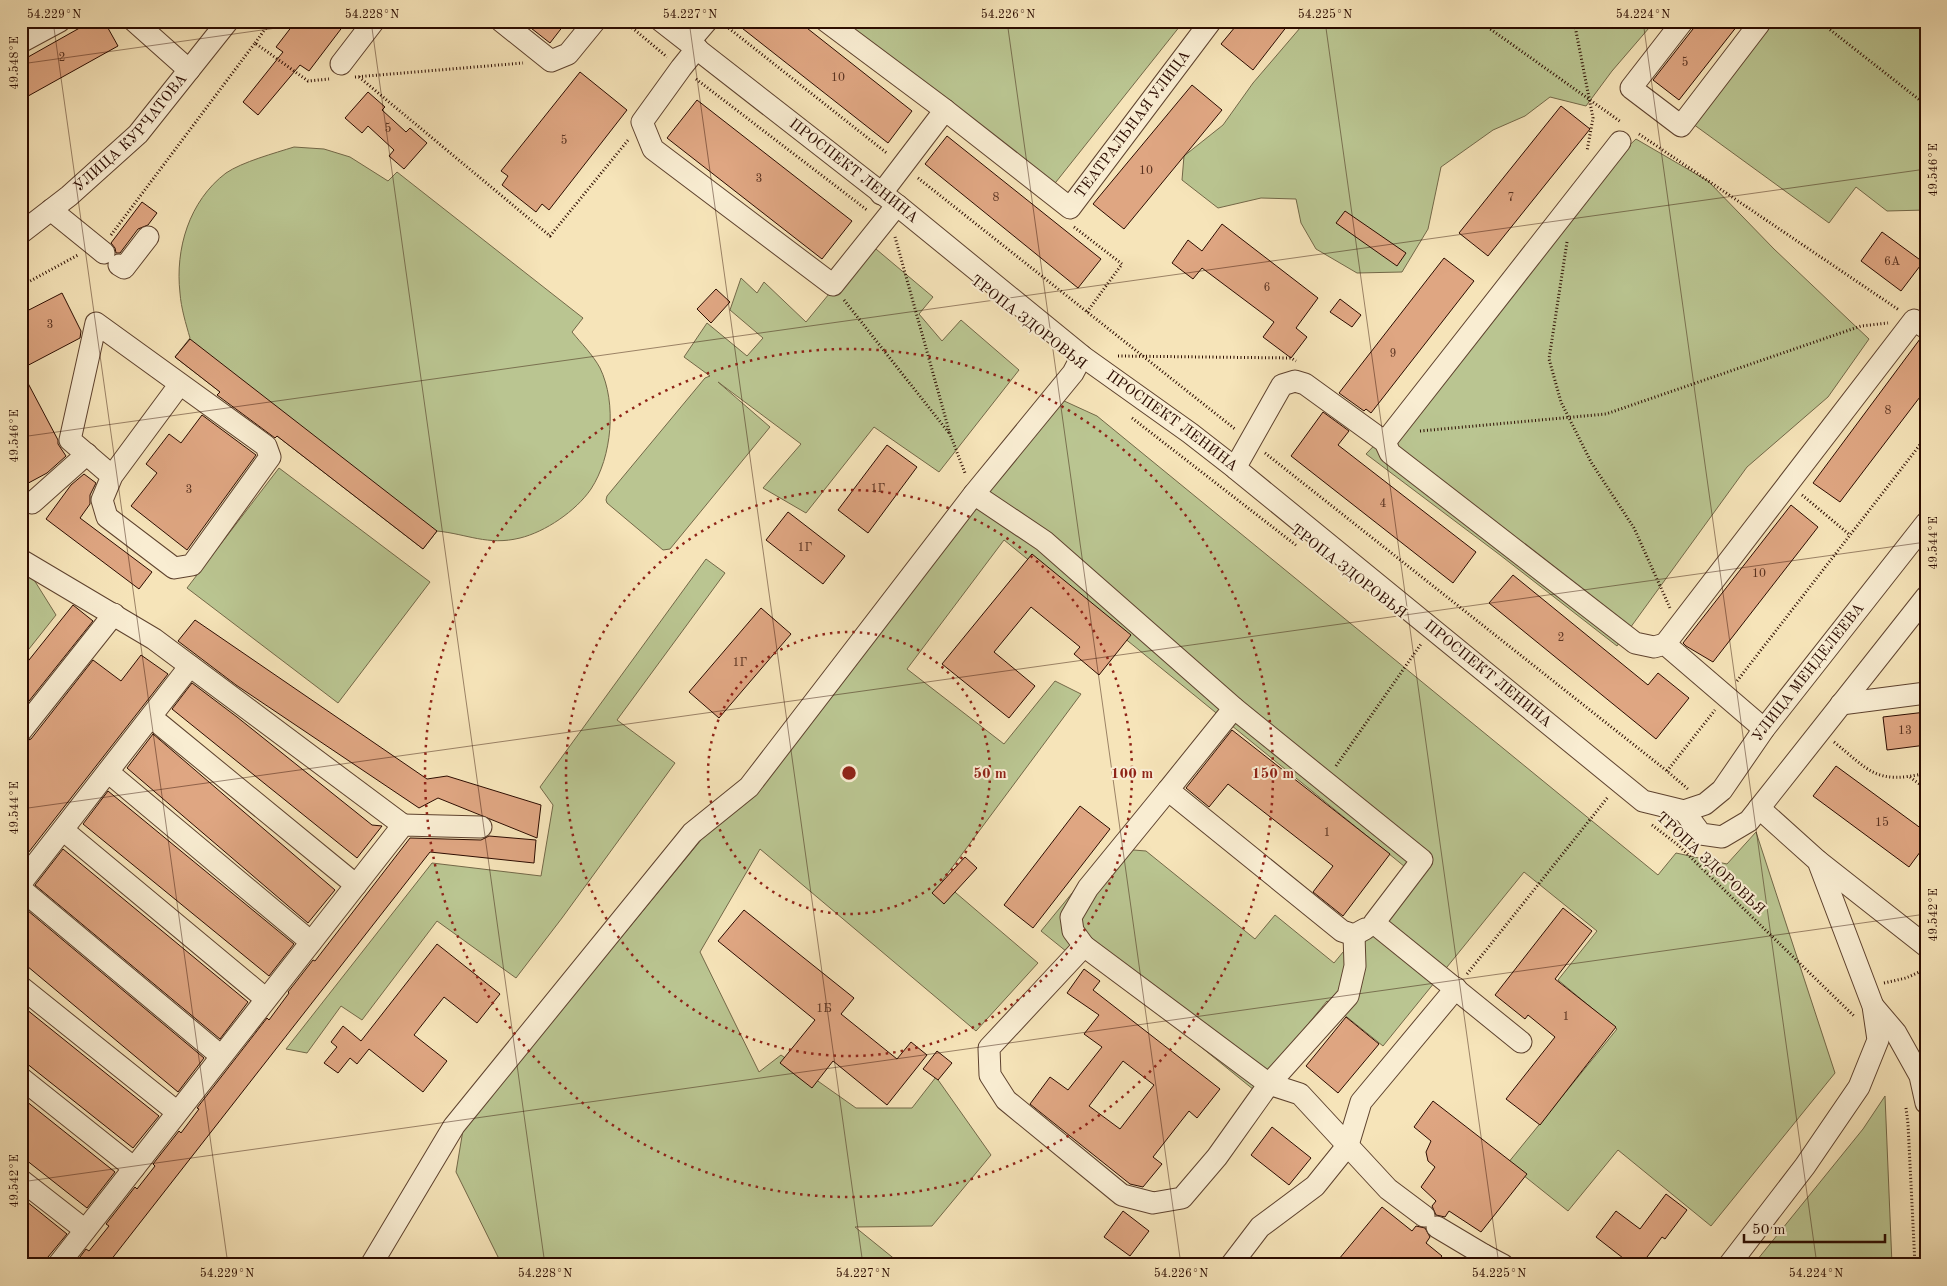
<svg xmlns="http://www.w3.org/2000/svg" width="1947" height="1286" viewBox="0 0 1947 1286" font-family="'Old Standard TT',serif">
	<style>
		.green { fill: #bac591; stroke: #736848 }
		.building { fill: #dfa682; stroke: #2c0c00; fill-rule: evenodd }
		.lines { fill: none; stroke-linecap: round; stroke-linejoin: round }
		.minor-casing { stroke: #5e422e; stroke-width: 23 }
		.path { stroke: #2c0c00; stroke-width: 3; stroke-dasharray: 1 2.5; stroke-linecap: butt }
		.minor { stroke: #f9edd2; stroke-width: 21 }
		.ticks { fill: none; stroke: #2c0c00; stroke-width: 1; stroke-opacity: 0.45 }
		.ring { fill: none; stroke: #8f2418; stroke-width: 2.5; stroke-dasharray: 2.5 5 }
		.labels { text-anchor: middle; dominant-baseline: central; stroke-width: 4; stroke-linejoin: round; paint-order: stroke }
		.number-label { font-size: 12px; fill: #593220 }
		.street-label { font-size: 15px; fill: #2c0c00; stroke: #f9edd2 }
		.centre { fill: #8f2418; stroke: #f9edd2; stroke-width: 2.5 }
		.ring-label { font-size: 15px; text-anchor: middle; font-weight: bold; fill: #8f2418; stroke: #f9edd2; stroke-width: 4; stroke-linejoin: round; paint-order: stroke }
		.neatline { fill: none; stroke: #2c0c00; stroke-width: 2 }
		.ticks-label { font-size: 12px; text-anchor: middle; fill: #2c0c00 }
	</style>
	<rect width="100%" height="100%" fill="#f6e4b9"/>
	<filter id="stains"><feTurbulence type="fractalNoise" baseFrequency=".004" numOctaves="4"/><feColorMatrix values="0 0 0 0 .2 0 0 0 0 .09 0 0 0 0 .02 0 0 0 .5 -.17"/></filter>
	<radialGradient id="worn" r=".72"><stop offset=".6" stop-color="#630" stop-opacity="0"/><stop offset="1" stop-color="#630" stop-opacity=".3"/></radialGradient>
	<path class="green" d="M 844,21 L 1184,21 L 1052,187 Z
		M 1306,21 L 1655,21 L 1612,71 L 1586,106 L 1550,97 L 1525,116 L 1493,130 L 1441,167 L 1428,229 L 1402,272 L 1357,273 L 1316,249 L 1301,223 L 1296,199 L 1261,198 L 1218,208 L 1182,180 L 1184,156 L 1223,125 L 1253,83 Z
		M 1772,21 L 1926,21 L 1926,210 L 1887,211 L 1856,187 L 1829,223 L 1693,124 Z
		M 1636,139 L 1708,181 L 1774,249 L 1869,339 L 1828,397 L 1747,467 L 1617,646 L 1500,555 L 1366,454 L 1458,358 L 1583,189 Z
		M 294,147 L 324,149 L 350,157 L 388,181 L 397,172 L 583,318 L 572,332 C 581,343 593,355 600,368 C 617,403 612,457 591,489 C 576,511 545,532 520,538 C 488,546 467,534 437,531 L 423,549 L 175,357 L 190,338 C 186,324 181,308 180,293 C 175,249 189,201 226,173 C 242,162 275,153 294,147 Z
		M 870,244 L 933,297 L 919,314 L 942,341 L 961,320 L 1019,370 L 939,472 L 874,427 L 806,513 L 763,488 L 801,444 L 718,382 L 770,427 L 670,549 L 663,550 L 607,503 L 606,500 L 607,496 L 705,378 L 710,376 L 684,357 L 707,323 L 747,356 L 763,338 L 730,310 L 741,278 L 757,293 L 764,282 L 806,322 Z
		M 1062,400 L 1097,416 L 1658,875 L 1676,853 L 1727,864 L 1756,832 L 1835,1073 L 1711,1226 L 1618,1150 L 1568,1211 L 1508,1163 L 1617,1029 L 1558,980 L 1597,931 L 1524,872 L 1383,1046 L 1327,1001 L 1254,1090 L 1084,952 L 1077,960 L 1041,931 L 1109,848 L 1146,851 L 1255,939 L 1275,915 L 1334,963 L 1410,871 L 1004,540 L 907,669 L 1004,744 L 1055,681 L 1081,694 L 942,881 L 1038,963 L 976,1031 L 760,849 L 700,952 L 759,1072 L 781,1055 L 856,1108 L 912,1108 L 936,1077 L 991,1155 L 932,1226 L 855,1227 L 902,1265 L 502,1265 L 456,1172 L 463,1130 Z
		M 279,468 L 430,582 L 338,703 L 187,588 Z
		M 21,559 L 56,615 L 21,659 Z
		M 706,559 L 725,573 L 617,720 L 675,763 L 562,918 L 516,978 L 437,921 L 362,1020 L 341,1006 L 307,1053 L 286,1049 L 432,863 L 541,876 L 553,805 L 540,787 Z
		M 1885,1096 L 1892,1265 L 1753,1265 L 1863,1129 Z"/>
	<path class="building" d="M 92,21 L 104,21 L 118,46 L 21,100 L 21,61 Z
		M 296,21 L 347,21 L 309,71 L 300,65 L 258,115 L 243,102 L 283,52 L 276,47 Z
		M 522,21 L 567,21 L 550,43 Z
		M 733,21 L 798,21 L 912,111 L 888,143 Z
		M 1240,21 L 1291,21 L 1253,70 L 1221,44 Z
		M 1695,21 L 1741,21 L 1679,100 L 1653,80 L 1693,29 Z
		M 580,72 L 627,110 L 549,210 L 542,204 L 536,212 L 502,185 L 508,176 L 501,171 Z
		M 1192,85 L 1222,110 L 1124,229 L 1093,204 Z
		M 368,92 L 385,107 L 382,110 L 406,132 L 410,128 L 427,143 L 404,169 L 389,156 L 394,150 L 368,126 L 362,133 L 345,118 Z
		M 697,100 L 852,221 L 822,259 L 667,138 Z
		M 1561,106 L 1590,129 L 1488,256 L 1459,233 Z
		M 947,136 L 1101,259 L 1078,288 L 925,164 Z
		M 142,202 L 157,213 L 148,225 L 138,229 L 120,253 L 116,253 L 115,248 L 111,243 Z
		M 1345,211 L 1406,253 L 1397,266 L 1336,223 Z
		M 1222,224 L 1318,298 L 1296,328 L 1307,337 L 1291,358 L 1263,337 L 1274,322 L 1202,268 L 1193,279 L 1172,263 L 1188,240 L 1202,251 Z
		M 1882,232 L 1923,262 L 1901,291 L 1861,261 Z
		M 1444,258 L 1474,281 L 1371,413 L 1366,409 L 1364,411 L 1339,393 Z
		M 716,289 L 730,302 L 711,323 L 697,309 Z
		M 62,293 L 81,331 L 80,338 L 21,369 L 21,314 Z
		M 1340,299 L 1361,315 L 1352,327 L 1330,312 Z
		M 190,339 L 437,531 L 423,549 L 277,436 L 275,438 L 217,395 L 220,392 L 175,357 Z
		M 1920,339 L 1926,340 L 1926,389 L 1840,502 L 1813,483 Z
		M 21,370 L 58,440 L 58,444 L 66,456 L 47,473 L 21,487 Z
		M 1323,412 L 1349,431 L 1338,445 L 1476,552 L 1453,583 L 1291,456 Z
		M 202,415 L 256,455 L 187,550 L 131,506 L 157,473 L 146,464 L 169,434 L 181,443 Z
		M 887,445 L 917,467 L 868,533 L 838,510 Z
		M 84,474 L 96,483 L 90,495 L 90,504 L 80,518 L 152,572 L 139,589 L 46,519 L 71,485 Z
		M 1791,505 L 1818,527 L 1713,662 L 1686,646 L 1683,643 Z
		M 788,512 L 845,556 L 823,584 L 766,540 Z
		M 1032,554 L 1131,635 L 1099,675 L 1074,654 L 1080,647 L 1031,607 L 994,652 L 1035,686 L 1009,718 L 942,664 Z
		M 1513,575 L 1648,685 L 1658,673 L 1689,698 L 1656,739 L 1489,603 Z
		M 73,605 L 93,621 L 21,711 L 21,670 Z
		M 761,608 L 791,634 L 719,718 L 689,692 Z
		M 195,620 L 427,779 L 447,776 L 541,805 L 537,838 L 438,798 L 419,808 L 236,685 L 178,641 Z
		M 141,655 L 168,674 L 21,862 L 21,743 L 31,739 L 93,660 L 121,681 Z
		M 192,683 L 237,717 L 372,825 L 382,826 L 357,858 L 172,709 Z
		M 1926,712 L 1926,745 L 1887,750 L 1883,717 Z
		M 1232,730 L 1390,854 L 1343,916 L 1313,892 L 1333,866 L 1228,784 L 1209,807 L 1186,788 Z
		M 153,734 L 335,890 L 308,923 L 127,768 Z
		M 1836,766 L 1926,832 L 1926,844 L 1909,867 L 1813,796 Z
		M 108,791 L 294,944 L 269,976 L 83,824 Z
		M 1080,806 L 1110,829 L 1033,928 L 1004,905 Z
		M 489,836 L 536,840 L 534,863 L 430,852 L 107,1265 L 74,1265 L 86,1249 L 89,1251 L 109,1226 L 106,1224 L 135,1187 L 137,1189 L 155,1166 L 153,1164 L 179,1131 L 181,1133 L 199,1109 L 197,1108 L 267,1018 L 269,1020 L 289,993 L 288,992 L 313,960 L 315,961 L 410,838 L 481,840 Z
		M 63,849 L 248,1002 L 220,1039 L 35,885 Z
		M 965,857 L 977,868 L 944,904 L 932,893 Z
		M 21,905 L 204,1058 L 178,1092 L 21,961 Z
		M 1563,908 L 1592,931 L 1555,979 L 1616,1027 L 1540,1125 L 1506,1099 L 1555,1037 L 1528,1015 L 1525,1019 L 1495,995 Z
		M 744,910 L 854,998 L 841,1014 L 897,1059 L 911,1042 L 927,1055 L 887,1105 L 833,1061 L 812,1088 L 780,1063 L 815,1020 L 718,941 Z
		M 437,944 L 500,994 L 477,1023 L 444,997 L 414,1035 L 447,1061 L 423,1092 L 369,1049 L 357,1064 L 350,1058 L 338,1073 L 324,1063 L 337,1047 L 331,1042 L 343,1026 L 361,1041 Z
		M 1084,969 L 1100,981 L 1093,990 L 1220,1089 L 1197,1118 L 1189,1111 L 1153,1157 L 1162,1164 L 1143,1187 L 1130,1184 L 1030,1104 L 1050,1077 L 1068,1090 L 1102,1047 L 1084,1034 L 1099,1015 L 1067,993 ZM 1123,1061 L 1154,1085 L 1120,1129 L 1089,1106 Z
		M 21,1005 L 159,1116 L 133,1148 L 21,1059 Z
		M 1346,1017 L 1379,1044 L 1338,1093 L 1306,1066 Z
		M 937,1051 L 952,1063 L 938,1080 L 923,1069 Z
		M 21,1097 L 115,1172 L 87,1208 L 21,1156 Z
		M 1433,1101 L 1527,1174 L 1481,1232 L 1449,1211 L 1445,1217 L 1436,1215 L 1432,1206 L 1436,1201 L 1421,1187 L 1435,1167 L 1428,1161 L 1426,1152 L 1431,1141 L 1414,1127 Z
		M 1272,1127 L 1311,1158 L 1289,1185 L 1251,1155 Z
		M 1666,1194 L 1687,1210 L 1665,1239 L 1662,1237 L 1641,1265 L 1632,1265 L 1596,1237 L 1616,1211 L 1640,1229 Z
		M 21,1197 L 67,1234 L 48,1257 L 46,1265 L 35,1265 L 21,1254 Z
		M 1382,1207 L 1412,1231 L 1416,1226 L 1425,1228 L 1430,1237 L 1426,1243 L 1442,1256 L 1434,1265 L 1334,1265 Z
		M 1123,1211 L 1149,1231 L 1130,1256 L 1104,1237 Z"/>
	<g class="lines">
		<defs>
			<g id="minor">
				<path d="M 134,21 L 189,70"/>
				<path d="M 501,21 L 551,61 L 568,54 L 595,21"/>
				<path id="s1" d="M 661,21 L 897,205 L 1082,356 L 1190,433 L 1235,468 L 1643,801 L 1684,811"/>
				<path d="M 826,21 L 945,110"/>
				<path d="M 1683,21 L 1631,88 L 1681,126 L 1759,24 L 1755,21"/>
				<path d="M 21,42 L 60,21"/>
				<path d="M 689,42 L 707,21"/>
				<path d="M 697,48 L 681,68 L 642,122 L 653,149 L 833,285 L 897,205"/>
				<path d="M 341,64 L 374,21"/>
				<path id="s2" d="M 881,194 L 945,110 L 1070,208 L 1211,21"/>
				<path d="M 51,210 L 104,253"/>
				<path id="s3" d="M 21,233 L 69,196 L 138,134 L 228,21"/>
				<path d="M 119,265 L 124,268 L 148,237"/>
				<path d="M 1385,442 L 1620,142"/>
				<path d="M 1235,468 L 1282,385 L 1295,381 L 1305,384 L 1385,442 L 1390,453 L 1635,643 L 1654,647 L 1665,644 L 1764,729"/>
				<path d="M 112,476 L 70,440 L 96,323 L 266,446 L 270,457 L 192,565 L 174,568 L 107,517 L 102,500 L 112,476 L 180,384"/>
				<path d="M 974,494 L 1044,541 L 1234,708 L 1422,860 L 1374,923 L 1521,1042"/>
				<path d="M 21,501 L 32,503 L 87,454"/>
				<path d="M 21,560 L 154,639 L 403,825"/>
				<path d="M 1665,644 L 1914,320 L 1926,328"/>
				<path d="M 1841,704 L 1926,693"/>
				<path d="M 1234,708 L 1168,790 L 1342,931 L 1354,935 L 1365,929"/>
				<path d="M 151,717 L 356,885"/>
				<path d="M 21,731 L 114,614"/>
				<path d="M 108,772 L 311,942"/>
				<path d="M 1168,790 L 1088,888 L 1071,917 L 1073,931 L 1084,946 L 1269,1084 L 1300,1094 L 1388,1189 L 1424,1216"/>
				<path id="s4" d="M 1684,811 L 1705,804 L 1722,790 L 1764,729 L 1926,523"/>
				<path d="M 1684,811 L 1701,834 L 1722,837 L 1749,821 L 1926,597"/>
				<path d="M 63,830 L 266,999"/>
				<path d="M 1818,861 L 1926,946"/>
				<path d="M 21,883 L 190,666"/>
				<path d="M 21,889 L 221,1056"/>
				<path d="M 1084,946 L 989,1048 L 990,1075 L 1006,1100 L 1122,1195 L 1153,1203 L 1182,1198 L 1217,1157 L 1269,1084 L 1348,996 L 1355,966 L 1354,935"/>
				<path d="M 21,987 L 177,1112"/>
				<path d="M 1873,1006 L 1896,1033 L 1920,1076 L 1926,1103"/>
				<path d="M 21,1078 L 134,1168"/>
				<path d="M 21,1180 L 85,1230"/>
				<path d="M 1437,1227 L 1484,1255"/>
				<path d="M 58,1265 L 403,825 L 481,827"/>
				<path d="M 371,1265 L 454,1126 L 692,833 L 749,787 L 974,494 L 1073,373 L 1082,356"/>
				<path d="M 1231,1265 L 1260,1227 L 1315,1186 L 1348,1145 L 1361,1102 L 1456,988"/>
				<path d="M 1475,1265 L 1484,1255 L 1503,1265"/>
				<path d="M 1729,1265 L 1805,1166 L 1859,1087 L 1878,1040 L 1873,1006 L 1818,861 L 1759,808"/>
			</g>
		</defs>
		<use href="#minor" class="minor-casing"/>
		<path class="path" d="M 624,21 L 667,57
			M 1479,21 L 1621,122
			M 1574,21 L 1593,118 L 1587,151
			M 1819,21 L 1926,105
			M 726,26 L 888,154
			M 255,43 L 271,21
			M 355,77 L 523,63
			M 359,77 L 550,236 L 629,139
			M 696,79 L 867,210
			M 1639,134 L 1899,310
			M 918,178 L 1235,429
			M 1074,227 L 1122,264 L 1087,312
			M 111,235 L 255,43 L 308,81 L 329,79
			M 895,237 L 950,434 L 965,473
			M 1567,242 L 1549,359 L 1561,402 L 1591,462 L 1634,528 L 1670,608
			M 21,286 L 78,255
			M 844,300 L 949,433
			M 1118,356 L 1291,358 L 1296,361
			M 1132,418 L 1297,546
			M 1420,431 L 1606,414 L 1861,326 L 1888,323
			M 1265,453 L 1667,771 L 1689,790
			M 1802,495 L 1850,535
			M 1737,681 L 1926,437
			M 1834,742 C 1870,771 1876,785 1926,773
			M 1336,766 L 1421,644
			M 1667,771 L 1715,710
			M 1910,777 L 1926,789
			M 1652,825 L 1678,845 L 1854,1016
			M 1467,974 L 1608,797
			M 1884,983 L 1906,978 L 1926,969
			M 1906,1108 L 1908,1124 L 1915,1265"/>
		<use href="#minor" class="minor"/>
	</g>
	<path class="ticks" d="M 53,21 L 228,1265M 371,21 L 545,1265M 689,21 L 863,1265M 1007,21 L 1181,1265M 1325,21 L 1499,1265M 1643,21 L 1817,1265M 21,64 L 326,21M 21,437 L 1926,169M 21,809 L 1926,542M 21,1182 L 1926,914"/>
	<g class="ring">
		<circle cx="849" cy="773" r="141"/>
		<circle cx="849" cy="773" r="283"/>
		<circle cx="849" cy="773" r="424"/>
	</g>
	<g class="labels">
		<g class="number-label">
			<text x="62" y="58">2</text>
			<text x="1685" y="63">5</text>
			<text x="838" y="78">10</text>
			<text x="388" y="129">5</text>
			<text x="564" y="141">5</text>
			<text x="1146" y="171">10</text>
			<text x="759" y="179">3</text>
			<text x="996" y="198">8</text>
			<text x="1511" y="198">7</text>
			<text x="1892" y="262">6А</text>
			<text x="1267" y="288">6</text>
			<text x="50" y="325">3</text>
			<text x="1393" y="354">9</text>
			<text x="1888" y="411">8</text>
			<text x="878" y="489">1Г</text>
			<text x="189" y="490">3</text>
			<text x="1383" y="504">4</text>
			<text x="805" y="548">1Г</text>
			<text x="1759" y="574">10</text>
			<text x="1561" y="638">2</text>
			<text x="740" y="663">1Г</text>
			<text x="1905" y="731">13</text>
			<text x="1882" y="823">15</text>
			<text x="1327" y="833">1</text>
			<text x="824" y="1009">1Б</text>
			<text x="1566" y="1017">1</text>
		</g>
		<g class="street-label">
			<text stroke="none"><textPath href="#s2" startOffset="369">ТЕАТРАЛЬНАЯ УЛИЦА</textPath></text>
			<text stroke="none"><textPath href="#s3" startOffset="149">УЛИЦА КУРЧАТОВА</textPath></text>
			<text stroke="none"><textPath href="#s1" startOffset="244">ПРОСПЕКТ ЛЕНИНА</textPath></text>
			<text transform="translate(1028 323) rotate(38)">ТРОПА ЗДОРОВЬЯ</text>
			<text stroke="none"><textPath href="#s1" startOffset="649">ПРОСПЕКТ ЛЕНИНА</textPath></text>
			<text transform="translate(1348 572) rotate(38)">ТРОПА ЗДОРОВЬЯ</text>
			<text stroke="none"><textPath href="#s4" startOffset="190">УЛИЦА МЕНДЕЛЕЕВА</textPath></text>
			<text stroke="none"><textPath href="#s1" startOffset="1054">ПРОСПЕКТ ЛЕНИНА</textPath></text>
			<text transform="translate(1710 864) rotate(43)">ТРОПА ЗДОРОВЬЯ</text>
		</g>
	</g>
	<circle cx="849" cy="773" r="8" class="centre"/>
	<g class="ring-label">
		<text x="990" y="778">50 m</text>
		<text x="1132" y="778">100 m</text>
		<text x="1273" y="778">150 m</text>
	</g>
	<rect width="1947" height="1286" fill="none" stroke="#f6e4b9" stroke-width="55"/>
	<path d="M1744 1234v8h141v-8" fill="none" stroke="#2c0c00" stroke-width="2.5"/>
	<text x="1752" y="1234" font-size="15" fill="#2c0c00" stroke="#f9edd2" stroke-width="4" paint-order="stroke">50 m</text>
	<rect x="28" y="28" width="1892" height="1230" class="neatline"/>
	<g class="ticks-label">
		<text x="54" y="18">54.229°N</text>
		<text x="372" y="18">54.228°N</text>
		<text x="690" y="18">54.227°N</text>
		<text x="1008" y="18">54.226°N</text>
		<text x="1325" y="18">54.225°N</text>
		<text x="1643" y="18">54.224°N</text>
		<text transform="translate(14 63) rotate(-90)" y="4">49.548°E</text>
		<text transform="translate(1933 170) rotate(-90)" y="4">49.546°E</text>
		<text transform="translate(14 436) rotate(-90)" y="4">49.546°E</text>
		<text transform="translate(1933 543) rotate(-90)" y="4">49.544°E</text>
		<text transform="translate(14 808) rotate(-90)" y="4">49.544°E</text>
		<text transform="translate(1933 915) rotate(-90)" y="4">49.542°E</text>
		<text transform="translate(14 1181) rotate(-90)" y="4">49.542°E</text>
		<text x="227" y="1277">54.229°N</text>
		<text x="545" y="1277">54.228°N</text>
		<text x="863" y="1277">54.227°N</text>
		<text x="1181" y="1277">54.226°N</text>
		<text x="1499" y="1277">54.225°N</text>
		<text x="1816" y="1277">54.224°N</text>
	</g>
	<rect width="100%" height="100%" filter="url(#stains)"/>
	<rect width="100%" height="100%" fill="url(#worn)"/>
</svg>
